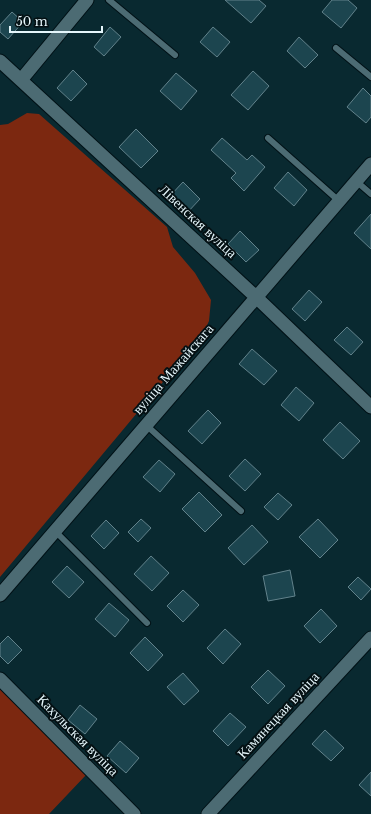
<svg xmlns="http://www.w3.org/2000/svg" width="371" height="814" viewBox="0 0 371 814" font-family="'Libre Baskerville',serif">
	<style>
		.forest { fill: #7c2810 }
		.building { fill: #1c454f; stroke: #62828b }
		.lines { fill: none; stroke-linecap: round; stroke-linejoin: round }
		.service-casing { stroke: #001116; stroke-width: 8 }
		.minor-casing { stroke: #001116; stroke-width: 15 }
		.service { stroke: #4c6b73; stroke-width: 6 }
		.minor { stroke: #4c6b73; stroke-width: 13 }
		.labels { text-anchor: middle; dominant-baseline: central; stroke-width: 4; stroke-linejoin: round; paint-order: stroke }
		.street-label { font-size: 14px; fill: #e5f6fb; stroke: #041013 }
	</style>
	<rect width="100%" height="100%" fill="#092930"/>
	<path class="forest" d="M 27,113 L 39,114 L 167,227 L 173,247 L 195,273 L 211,300 L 209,321 L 203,334 L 0,577 L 0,125 L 8,124 Z
		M 0,689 L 86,775 L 49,814 L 0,814 Z"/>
	<path class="building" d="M 225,0 L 259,0 L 266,6 L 251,23 Z
		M 332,0 L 348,0 L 357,8 L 341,28 L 322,12 Z
		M 12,12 L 23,22 L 8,39 L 0,32 L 0,25 Z
		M 110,27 L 121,37 L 104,56 L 94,47 Z
		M 213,27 L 230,42 L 217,57 L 200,42 Z
		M 299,37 L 318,55 L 305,68 L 287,51 Z
		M 73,70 L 87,84 L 71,101 L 57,88 Z
		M 253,71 L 269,86 L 248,110 L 231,95 Z
		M 176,73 L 197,91 L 181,110 L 160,91 Z
		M 363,88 L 371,96 L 371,117 L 366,123 L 347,107 Z
		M 136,129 L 158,151 L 141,168 L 119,147 Z
		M 222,138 L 247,160 L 252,155 L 265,167 L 244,191 L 231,178 L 236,173 L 211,150 Z
		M 288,172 L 307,190 L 294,206 L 274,188 Z
		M 183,182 L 200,199 L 186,214 L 169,197 Z
		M 371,214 L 371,249 L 354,233 Z
		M 240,231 L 259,250 L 246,262 L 228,244 Z
		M 309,290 L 322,302 L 305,321 L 292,309 Z
		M 347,327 L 363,342 L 351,355 L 334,340 Z
		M 252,349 L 277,371 L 264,385 L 239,364 Z
		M 296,387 L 314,403 L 299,421 L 281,405 Z
		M 208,410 L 221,423 L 202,444 L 188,431 Z
		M 340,422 L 360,441 L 343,459 L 323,440 Z
		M 245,459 L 261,474 L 245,491 L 229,476 Z
		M 159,460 L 175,474 L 160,492 L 143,477 Z
		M 199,492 L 222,515 L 205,532 L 182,509 Z
		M 278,493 L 292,505 L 278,520 L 264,507 Z
		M 141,519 L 151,528 L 138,542 L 128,532 Z
		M 318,519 L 338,540 L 320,558 L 299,537 Z
		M 106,520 L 119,533 L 104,549 L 91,536 Z
		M 252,525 L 268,542 L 244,565 L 228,548 Z
		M 151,556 L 169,573 L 152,591 L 134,574 Z
		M 67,566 L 84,582 L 69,598 L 52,582 Z
		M 290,570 L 295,596 L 268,601 L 263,576 Z
		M 358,577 L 371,589 L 361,600 L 348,587 Z
		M 183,590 L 199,605 L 183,622 L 167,606 Z
		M 109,603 L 129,620 L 115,637 L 95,619 Z
		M 321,609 L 337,626 L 320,643 L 304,626 Z
		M 225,629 L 241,644 L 223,664 L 207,648 Z
		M 8,636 L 22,650 L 8,664 L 0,656 L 0,644 Z
		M 145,637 L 163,655 L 148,671 L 130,653 Z
		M 268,670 L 285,686 L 268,704 L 251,687 Z
		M 183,673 L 199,691 L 184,705 L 167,687 Z
		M 80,705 L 97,719 L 85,734 L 68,720 Z
		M 230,713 L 246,727 L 228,746 L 213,731 Z
		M 325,730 L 344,748 L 331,761 L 312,744 Z
		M 120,741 L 139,758 L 126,773 L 107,756 Z
		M 371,772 L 371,796 L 359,785 Z"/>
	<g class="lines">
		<defs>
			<path id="service" d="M 109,0 L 175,55
				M 336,48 L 371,77
				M 268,138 L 339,201
				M 356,181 L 371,194
				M 146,425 L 241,511
				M 55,531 L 147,623"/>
			<path id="minor" d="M 0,61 L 256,297 L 371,407
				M 21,80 L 87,0
				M 0,595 L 371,164
				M 0,679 L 134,814
				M 208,814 L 371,638"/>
		</defs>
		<use href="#service" class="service-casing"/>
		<use href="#minor" class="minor-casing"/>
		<use href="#service" class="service"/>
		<use href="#minor" class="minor"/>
	</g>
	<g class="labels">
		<g class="street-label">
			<text transform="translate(198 221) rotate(43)">Лівенская вуліца</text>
			<text transform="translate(173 369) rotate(-49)">вуліца Мажайскага</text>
			<text transform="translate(278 715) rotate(-47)">Камянецкая вуліца</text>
			<text transform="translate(78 735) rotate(45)">Кахульская вуліца</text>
		</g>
	</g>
	<path d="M10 26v6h92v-6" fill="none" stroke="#e5f6fb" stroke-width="2"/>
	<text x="16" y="26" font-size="12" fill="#e5f6fb" stroke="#041013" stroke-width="3" paint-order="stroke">50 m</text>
</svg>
